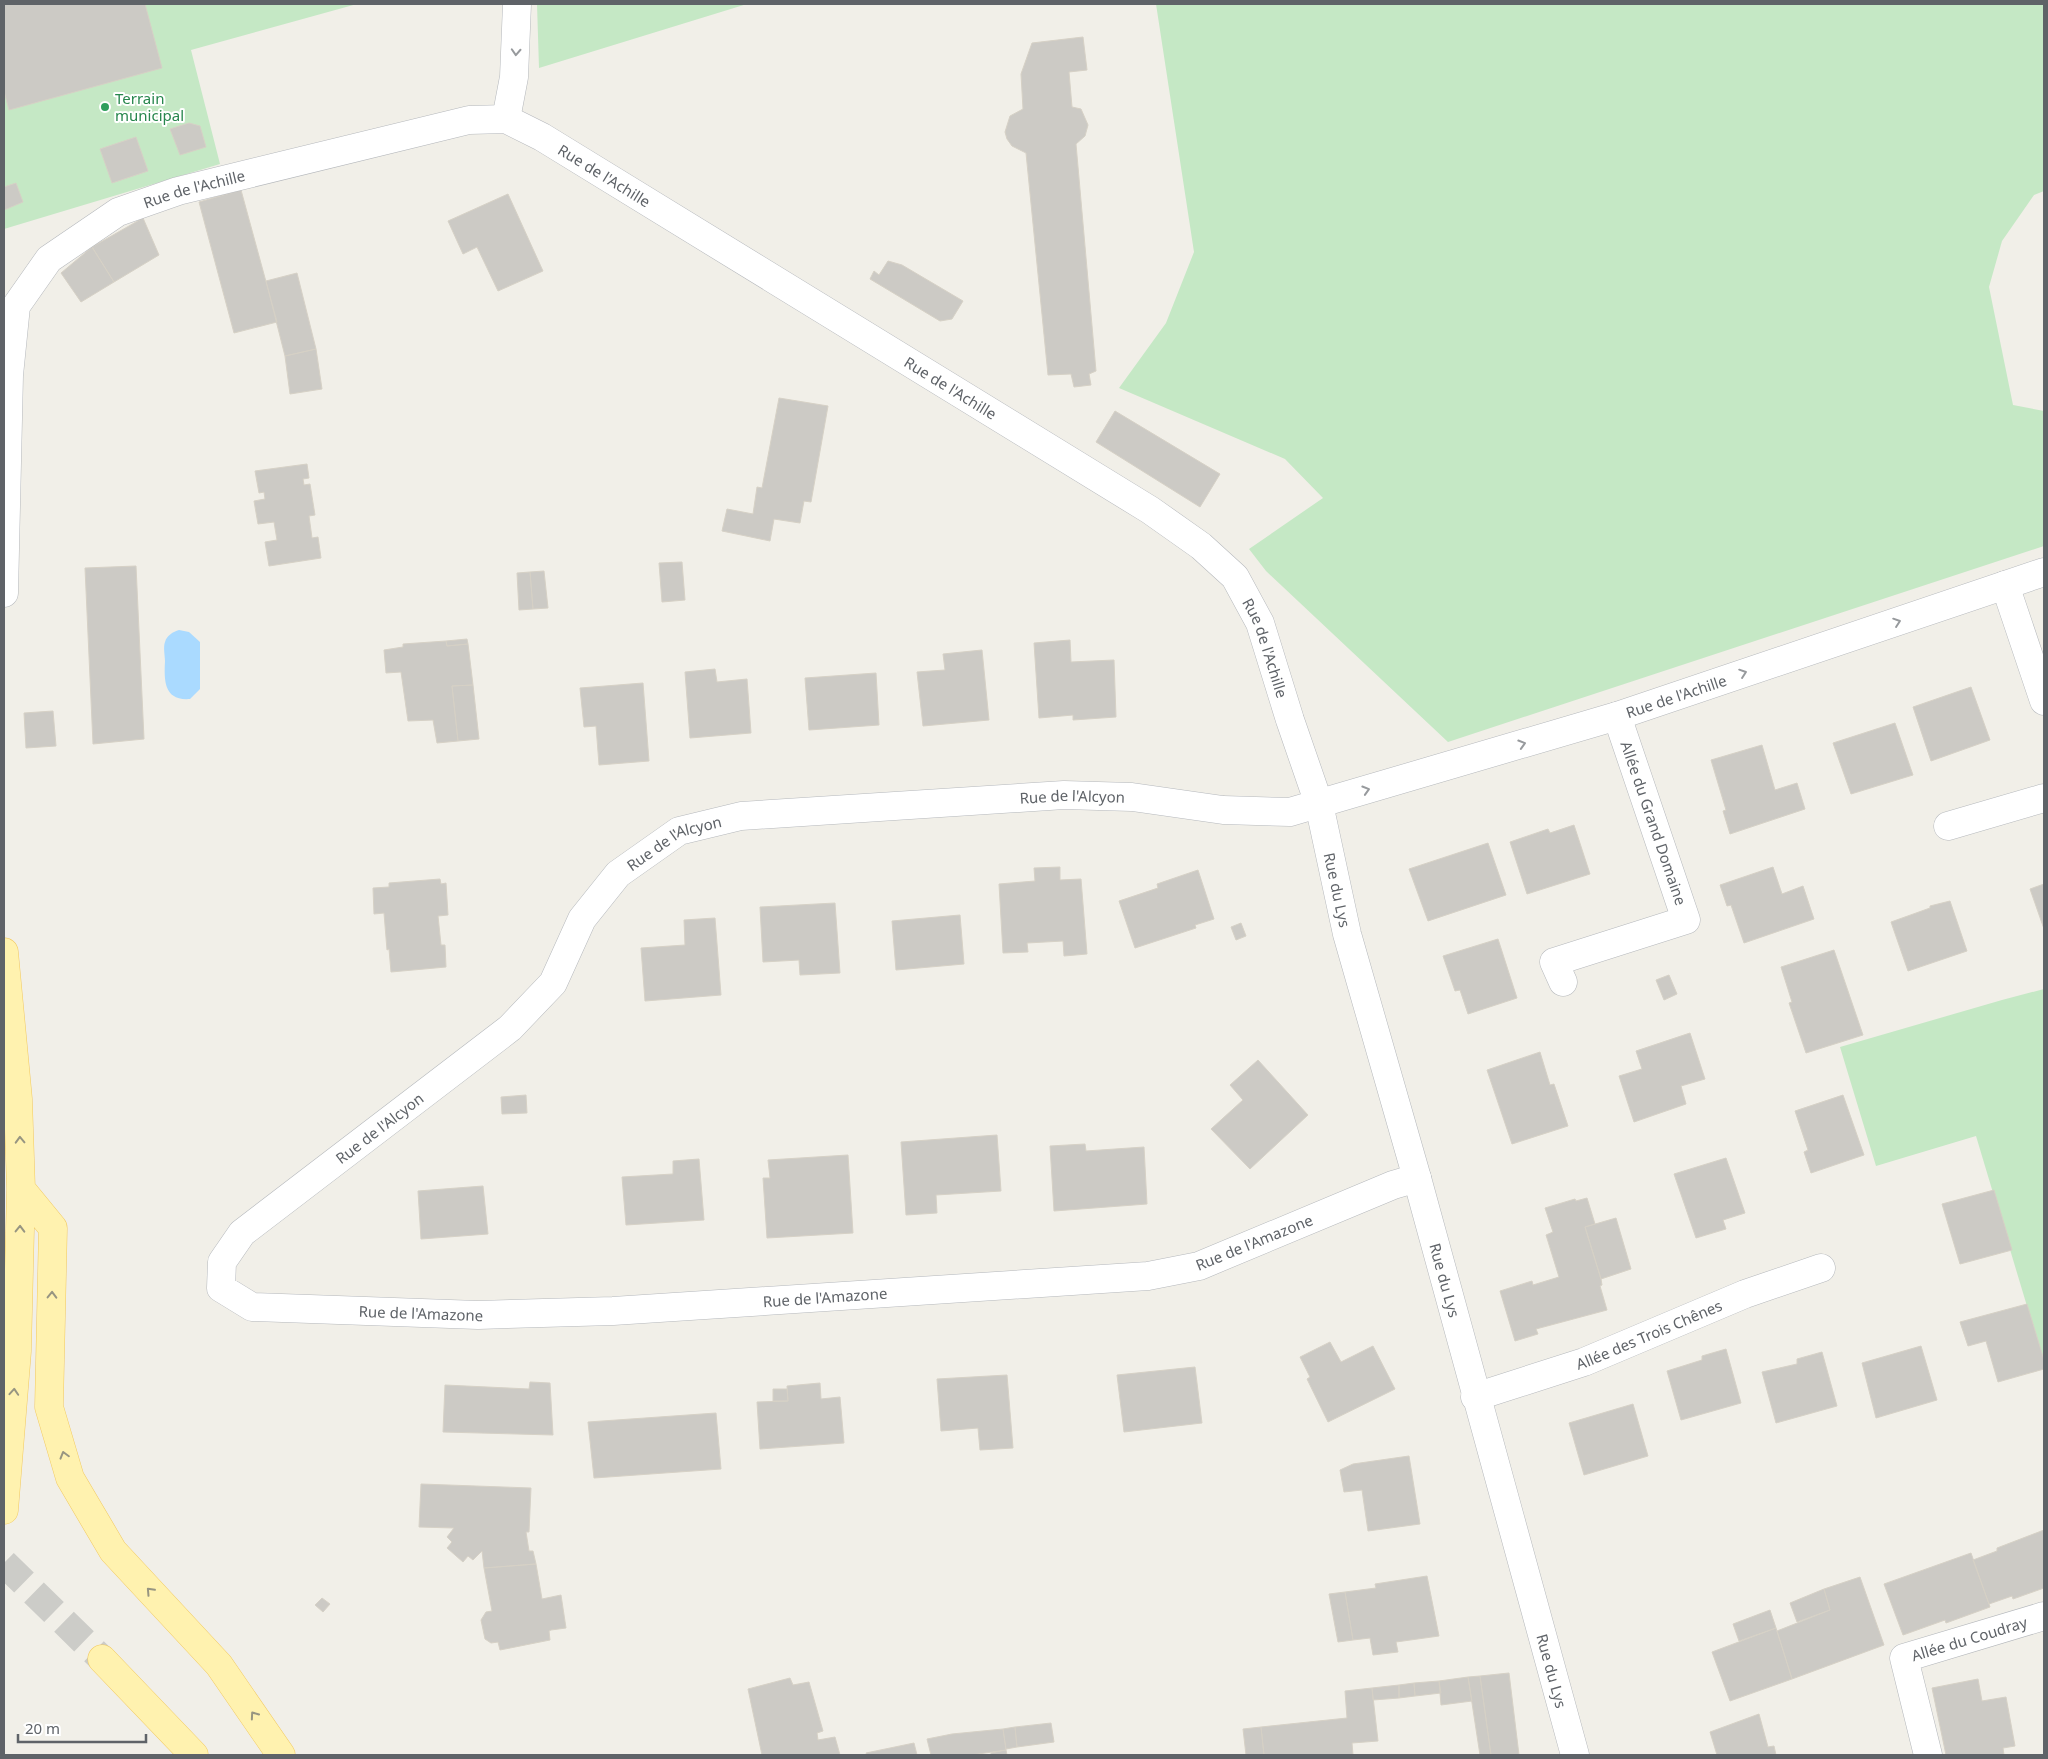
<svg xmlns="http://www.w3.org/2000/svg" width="2048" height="1759" viewBox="0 0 2048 1759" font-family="'Noto Sans',sans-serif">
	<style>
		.green { fill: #c5e8c5 }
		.water { fill: #aadaff }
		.building { fill: #cccac5; stroke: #d6d1c6 }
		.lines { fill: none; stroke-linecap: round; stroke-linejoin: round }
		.major-tunnel { stroke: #ccccc8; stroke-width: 28; stroke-dasharray: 28 14; stroke-linecap: butt }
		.minor-casing { stroke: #b5b8bc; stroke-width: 29 }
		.major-casing { stroke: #f2c960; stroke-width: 29 }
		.minor { stroke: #fff; stroke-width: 28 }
		.major { stroke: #fff2af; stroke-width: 28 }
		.oneway { stroke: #979a9d }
		.oneway2 { stroke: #979581 }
		.leisure-dot { fill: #2e9e5b; stroke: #fff; stroke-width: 2 }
		.labels { text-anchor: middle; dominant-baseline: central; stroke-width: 4; stroke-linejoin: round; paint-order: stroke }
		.leisure-label { font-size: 15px; fill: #27864d; stroke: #fff; text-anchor: start }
		.street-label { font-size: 15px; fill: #5f6368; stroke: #fff }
	</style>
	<rect width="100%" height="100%" fill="#f1efe8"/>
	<path class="green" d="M 4,4 L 357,4 L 191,50 L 220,164 L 4,229 Z
		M 537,4 L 747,4 L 539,68 Z
		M 1156,4 L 2044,4 L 2044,191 L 2034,195 L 2002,241 L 1989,287 L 2013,405 L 2044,411 L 2044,546 L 1448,742 L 1266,571 L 1249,549 L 1323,498 L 1285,459 L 1119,388 L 1166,323 L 1194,252 Z
		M 2044,989 L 2044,1363 L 1976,1136 L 1876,1166 L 1840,1047 L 2002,1000 Z"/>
	<path class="water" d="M 179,630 L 189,632 L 200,642 L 200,689 L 190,699 C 164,701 164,681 165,661 C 165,656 163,647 165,642 C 167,635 173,632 179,630 Z"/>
	<path class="building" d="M 8,4 L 145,4 L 162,68 L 9,110 L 4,91 L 4,5 Z
		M 1083,37 L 1087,70 L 1069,72 L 1072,107 L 1081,109 L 1088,125 L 1085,136 L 1076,144 L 1096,371 L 1089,374 L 1091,385 L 1074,387 L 1071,374 L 1048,375 L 1026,153 L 1012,146 L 1007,139 L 1005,132 L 1010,116 L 1023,109 L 1021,74 L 1032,43 Z
		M 189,123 L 200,126 L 206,147 L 180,155 L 170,129 Z
		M 136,137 L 148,171 L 112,183 L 100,149 Z
		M 16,183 L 23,202 L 4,210 L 4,187 Z
		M 241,190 L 277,322 L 234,333 L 199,202 Z
		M 508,194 L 543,271 L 498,291 L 477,247 L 463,254 L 448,221 Z
		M 143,218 L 159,255 L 114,282 L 92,247 Z
		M 92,247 L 114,282 L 81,302 L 61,273 Z
		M 888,261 L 902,265 L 963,301 L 952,319 L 940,321 L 870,279 L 874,271 L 879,275 Z
		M 297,273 L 316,349 L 285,356 L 266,281 Z
		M 316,349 L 322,389 L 290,394 L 285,356 Z
		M 779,398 L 828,406 L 811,502 L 804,501 L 800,523 L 774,519 L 770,541 L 722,531 L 727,509 L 753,514 L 757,487 L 762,488 Z
		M 1115,411 L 1220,474 L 1200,507 L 1096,442 Z
		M 307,464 L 309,478 L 303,479 L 304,485 L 310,484 L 315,515 L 309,516 L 312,538 L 318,537 L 321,558 L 269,566 L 265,542 L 277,540 L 274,522 L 258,524 L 254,501 L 265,499 L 264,492 L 259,493 L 255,471 Z
		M 682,562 L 685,600 L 662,602 L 659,563 Z
		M 136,566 L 144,739 L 93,744 L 85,568 Z
		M 544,571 L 548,608 L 533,609 L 530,572 Z
		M 530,572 L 533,609 L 519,610 L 517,573 Z
		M 467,639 L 468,644 L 447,646 L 446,641 Z
		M 1070,640 L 1071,662 L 1114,660 L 1116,717 L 1073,720 L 1073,715 L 1039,718 L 1034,643 Z
		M 446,641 L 447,646 L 468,644 L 473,685 L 452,686 L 458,741 L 437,743 L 433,720 L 408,721 L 401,672 L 386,673 L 384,650 L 403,647 L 403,644 Z
		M 982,650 L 989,720 L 923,726 L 917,672 L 945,670 L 943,654 Z
		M 715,669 L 717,682 L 747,679 L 751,733 L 690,738 L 685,672 Z
		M 876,673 L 879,725 L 809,730 L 805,678 Z
		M 643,683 L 649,761 L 599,765 L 596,726 L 584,727 L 580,688 Z
		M 473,685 L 479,739 L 458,741 L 452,686 Z
		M 1971,687 L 1990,740 L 1931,761 L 1913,707 Z
		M 53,711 L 56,746 L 26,748 L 24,713 Z
		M 1895,723 L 1913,775 L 1851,794 L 1833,743 Z
		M 1762,745 L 1775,790 L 1797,783 L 1805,809 L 1730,834 L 1723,811 L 1726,810 L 1711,760 Z
		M 1574,825 L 1590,874 L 1527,894 L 1510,842 L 1548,829 L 1550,833 Z
		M 1488,843 L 1506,895 L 1428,921 L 1409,869 Z
		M 1060,867 L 1060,880 L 1081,879 L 1087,954 L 1064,956 L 1063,941 L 1027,943 L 1028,952 L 1003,953 L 999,884 L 1035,881 L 1034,868 Z
		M 1773,867 L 1782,894 L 1803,886 L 1814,919 L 1744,943 L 1731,905 L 1727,906 L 1720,885 Z
		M 1198,870 L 1214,919 L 1195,925 L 1196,928 L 1135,948 L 1119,901 L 1158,888 L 1157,884 Z
		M 440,879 L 441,884 L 446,883 L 448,915 L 438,916 L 441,945 L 445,945 L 446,967 L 391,972 L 389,949 L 387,950 L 384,913 L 374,914 L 373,888 L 389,887 L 389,883 Z
		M 2044,884 L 2044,929 L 2030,889 Z
		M 1950,901 L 1967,951 L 1908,971 L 1891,922 L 1930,908 L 1930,906 Z
		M 835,903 L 840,973 L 800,975 L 799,960 L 763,962 L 760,907 Z
		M 960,915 L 964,964 L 896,970 L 892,921 Z
		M 715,918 L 721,995 L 645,1001 L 641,948 L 685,945 L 684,920 Z
		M 1241,923 L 1246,936 L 1236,940 L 1231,927 Z
		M 1498,939 L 1517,998 L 1468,1014 L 1460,990 L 1455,991 L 1443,956 Z
		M 1834,950 L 1863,1035 L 1806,1053 L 1789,1003 L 1792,1002 L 1781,967 Z
		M 1669,975 L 1677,994 L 1664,1000 L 1656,980 Z
		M 1690,1033 L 1705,1079 L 1681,1086 L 1686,1104 L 1634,1122 L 1619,1076 L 1642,1069 L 1636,1051 Z
		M 1540,1052 L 1550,1085 L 1554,1084 L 1568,1126 L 1512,1144 L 1487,1070 Z
		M 1258,1060 L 1308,1115 L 1250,1169 L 1211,1129 L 1243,1100 L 1230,1085 Z
		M 526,1095 L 527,1113 L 502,1114 L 501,1097 Z
		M 1843,1095 L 1864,1155 L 1811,1173 L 1804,1152 L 1808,1150 L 1795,1111 Z
		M 997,1135 L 1001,1191 L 936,1195 L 937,1213 L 906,1215 L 901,1142 Z
		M 1085,1144 L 1086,1151 L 1144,1147 L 1147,1204 L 1054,1211 L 1050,1146 Z
		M 848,1155 L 853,1233 L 767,1238 L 763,1178 L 770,1178 L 768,1160 Z
		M 1726,1158 L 1745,1213 L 1723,1220 L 1726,1229 L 1696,1238 L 1674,1174 Z
		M 699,1159 L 704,1220 L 626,1225 L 622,1177 L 673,1174 L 673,1161 Z
		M 483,1186 L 488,1234 L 421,1239 L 418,1191 Z
		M 1994,1190 L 2012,1250 L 1960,1264 L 1942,1204 Z
		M 1587,1198 L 1595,1224 L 1585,1227 L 1601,1279 L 1602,1285 L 1600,1286 L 1607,1310 L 1536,1329 L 1538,1334 L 1515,1341 L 1500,1291 L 1532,1281 L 1533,1285 L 1559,1277 L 1546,1235 L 1553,1232 L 1545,1208 L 1575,1199 L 1576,1201 Z
		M 1616,1218 L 1631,1269 L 1601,1279 L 1585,1227 Z
		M 2027,1304 L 2044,1360 L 2044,1369 L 1998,1382 L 1986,1341 L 1968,1346 L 1960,1322 Z
		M 1330,1342 L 1341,1362 L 1373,1346 L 1395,1389 L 1328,1422 L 1307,1379 L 1310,1377 L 1300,1357 Z
		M 1921,1346 L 1937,1400 L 1876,1418 L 1862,1363 Z
		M 1726,1349 L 1741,1403 L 1681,1420 L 1667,1371 L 1702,1360 L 1702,1356 Z
		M 1822,1352 L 1837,1406 L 1776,1423 L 1762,1372 L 1797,1364 L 1797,1359 Z
		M 1195,1367 L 1202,1423 L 1124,1432 L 1117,1375 Z
		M 1007,1375 L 1013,1448 L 980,1450 L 978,1428 L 941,1431 L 937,1379 Z
		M 530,1382 L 550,1383 L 553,1435 L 443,1432 L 445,1385 L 529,1389 Z
		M 820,1383 L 821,1399 L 840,1397 L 844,1443 L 760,1449 L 757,1402 L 788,1401 L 787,1386 Z
		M 773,1389 L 787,1389 L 788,1401 L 773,1401 Z
		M 1633,1404 L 1648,1456 L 1584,1475 L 1569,1423 Z
		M 716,1413 L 721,1469 L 594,1478 L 588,1422 Z
		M 1409,1456 L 1420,1524 L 1368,1531 L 1362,1490 L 1344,1492 L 1340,1470 L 1353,1464 Z
		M 421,1484 L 531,1488 L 529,1532 L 526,1532 L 529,1551 L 533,1551 L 536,1564 L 484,1568 L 482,1551 L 473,1560 L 468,1556 L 463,1562 L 447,1548 L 452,1542 L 447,1537 L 454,1528 L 419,1527 Z
		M 2044,1530 L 2044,1588 L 2013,1599 L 2012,1596 L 1989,1604 L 1973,1560 L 1997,1551 L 1997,1548 Z
		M 1971,1553 L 1990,1607 L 1946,1623 L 1945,1620 L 1903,1635 L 1884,1584 Z
		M 536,1564 L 542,1599 L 561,1595 L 566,1628 L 551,1630 L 549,1631 L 550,1640 L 500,1650 L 498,1642 L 491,1643 L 485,1639 L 481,1620 L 486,1612 L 492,1611 L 484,1568 Z
		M 1427,1576 L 1439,1636 L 1396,1642 L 1398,1652 L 1373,1655 L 1370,1638 L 1353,1640 L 1345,1592 L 1376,1588 L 1375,1584 Z
		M 1860,1577 L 1884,1645 L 1792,1679 L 1777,1631 L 1830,1610 L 1824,1589 Z
		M 1824,1589 L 1830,1610 L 1797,1622 L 1790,1603 Z
		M 1345,1592 L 1353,1640 L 1338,1642 L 1329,1594 Z
		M 322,1598 L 330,1604 L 323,1612 L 315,1605 Z
		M 1770,1610 L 1776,1628 L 1739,1641 L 1733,1624 Z
		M 1776,1628 L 1792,1679 L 1730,1701 L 1712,1652 Z
		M 1509,1673 L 1519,1755 L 1491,1755 L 1480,1676 Z
		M 1480,1676 L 1491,1755 L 1480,1755 L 1468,1677 Z
		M 1468,1677 L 1472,1701 L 1441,1705 L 1439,1681 Z
		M 790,1678 L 793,1685 L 809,1682 L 823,1731 L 817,1733 L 818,1740 L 835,1737 L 840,1755 L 762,1755 L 748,1689 Z
		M 1978,1679 L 1982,1701 L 2006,1697 L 2015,1746 L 2003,1748 L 2004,1755 L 1946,1755 L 1932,1688 Z
		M 1439,1681 L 1441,1693 L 1415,1696 L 1414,1683 Z
		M 1414,1683 L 1415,1696 L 1399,1698 L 1399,1685 Z
		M 1399,1685 L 1399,1698 L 1373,1700 L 1372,1688 Z
		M 1372,1688 L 1378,1741 L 1352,1743 L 1353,1755 L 1264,1755 L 1261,1727 L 1347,1718 L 1345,1691 Z
		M 1759,1714 L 1768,1747 L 1774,1746 L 1776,1755 L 1717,1755 L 1710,1732 Z
		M 1051,1723 L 1054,1742 L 1017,1747 L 1015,1727 Z
		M 1015,1727 L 1017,1747 L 1006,1749 L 1003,1729 Z
		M 1261,1727 L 1264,1755 L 1246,1755 L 1243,1729 Z
		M 1003,1729 L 1006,1750 L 971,1755 L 931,1755 L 927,1739 L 952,1734 Z
		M 914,1743 L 917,1755 L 867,1755 L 866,1753 Z
		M 1006,1750 L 1007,1755 L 991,1755 L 991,1753 Z"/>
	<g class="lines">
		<path class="major-tunnel" d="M 4,1563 L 102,1659"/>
		<defs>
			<g id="minor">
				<path d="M 506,119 L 514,77 L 517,4"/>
				<path d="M 2005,585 L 2044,701"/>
				<path id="s1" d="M 4,593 L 9,375 L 16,306 L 49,259 L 118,212 L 178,191 L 469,120 L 506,119 L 542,137 L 1150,510 L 1201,546 L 1235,577 L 1260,623 L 1290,720 L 1319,804 L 1347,934 L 1417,1178 L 1575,1755"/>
				<path d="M 1948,826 L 2044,798"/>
				<path d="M 1563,982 L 1554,962 L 1686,920 L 1617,716"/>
				<path id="s2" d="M 1417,1178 L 1393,1185 L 1199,1266 L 1148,1276 L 613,1311 L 478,1315 L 252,1307 L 221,1288 L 222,1262 L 242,1233 L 510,1028 L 553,983 L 582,919 L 618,874 L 679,831 L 741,816 L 1064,795 L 1132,797 L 1223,810 L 1290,812 L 1617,716 L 2044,572"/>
				<path id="s3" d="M 1475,1397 L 1584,1362 L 1745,1294 L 1821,1268"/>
				<path id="s4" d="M 1928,1755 L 1904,1658 L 2044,1616"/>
			</g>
			<path id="major" d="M 4,952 L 18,1099 L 21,1189 L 17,1351 L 4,1510
				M 21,1189 L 53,1228 L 49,1407 L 70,1478 L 113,1551 L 219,1665 L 281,1755
				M 102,1659 L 194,1755"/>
		</defs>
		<use href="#minor" class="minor-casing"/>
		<use href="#major" class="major-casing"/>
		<use href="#minor" class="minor"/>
		<use href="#major" class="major"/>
	</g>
	<defs><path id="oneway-chevron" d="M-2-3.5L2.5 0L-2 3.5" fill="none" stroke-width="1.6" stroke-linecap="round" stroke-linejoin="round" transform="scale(1.25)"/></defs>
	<g class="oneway">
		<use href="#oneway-chevron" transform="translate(516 52) rotate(93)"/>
		<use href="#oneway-chevron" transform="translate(1897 622) rotate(-19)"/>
		<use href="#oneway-chevron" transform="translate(1743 673) rotate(-19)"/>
		<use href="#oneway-chevron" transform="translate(1522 744) rotate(-17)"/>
		<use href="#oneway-chevron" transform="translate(1366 790) rotate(-17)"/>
	</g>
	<g class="oneway2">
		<use href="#oneway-chevron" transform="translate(20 1140) rotate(-92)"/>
		<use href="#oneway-chevron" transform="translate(20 1229) rotate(-89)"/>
		<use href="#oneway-chevron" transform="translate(52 1295) rotate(-89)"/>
		<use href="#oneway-chevron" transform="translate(14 1392) rotate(-86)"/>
		<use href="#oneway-chevron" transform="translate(64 1455) rotate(-106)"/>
		<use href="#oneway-chevron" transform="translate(150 1591) rotate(-133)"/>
		<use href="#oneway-chevron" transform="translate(254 1715) rotate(-125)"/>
	</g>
	<circle class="leisure-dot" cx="105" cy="107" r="5"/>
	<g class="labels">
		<g class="leisure-label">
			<text x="115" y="98">Terrain<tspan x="115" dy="17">municipal</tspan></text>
		</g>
		<g class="street-label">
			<text stroke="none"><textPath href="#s1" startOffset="942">Rue de l'Achille</textPath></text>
			<text stroke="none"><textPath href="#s1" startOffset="508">Rue de l'Achille</textPath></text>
			<text stroke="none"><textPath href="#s1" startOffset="1348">Rue de l'Achille</textPath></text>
			<text stroke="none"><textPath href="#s1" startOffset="1768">Rue de l'Achille</textPath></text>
			<text stroke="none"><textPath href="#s2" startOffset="2902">Rue de l'Achille</textPath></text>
			<text stroke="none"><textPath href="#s2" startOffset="2280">Rue de l'Alcyon</textPath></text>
			<text transform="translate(1654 823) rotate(71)">Allée du Grand Domaine</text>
			<text stroke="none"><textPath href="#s2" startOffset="1875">Rue de l'Alcyon</textPath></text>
			<text stroke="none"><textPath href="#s1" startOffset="2021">Rue du Lys</textPath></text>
			<text stroke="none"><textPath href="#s2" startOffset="1455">Rue de l'Alcyon</textPath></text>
			<text transform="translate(1254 1242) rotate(-22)">Rue de l'Amazone</text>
			<text stroke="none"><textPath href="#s1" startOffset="2426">Rue du Lys</textPath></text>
			<text transform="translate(825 1297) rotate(-4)">Rue de l'Amazone</text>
			<text transform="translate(421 1313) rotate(2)">Rue de l'Amazone</text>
			<text stroke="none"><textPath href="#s3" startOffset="185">Allée des Trois Chênes</textPath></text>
			<text stroke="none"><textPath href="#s4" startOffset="168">Allée du Coudray</textPath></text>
			<text stroke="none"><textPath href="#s1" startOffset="2831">Rue du Lys</textPath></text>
		</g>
	</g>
	<rect width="2048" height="1759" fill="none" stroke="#5f6368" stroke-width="10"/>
	<path d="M18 1734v8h128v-8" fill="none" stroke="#5f6368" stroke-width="2.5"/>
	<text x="25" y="1734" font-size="15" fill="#5f6368" stroke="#ffffff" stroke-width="4" paint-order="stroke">20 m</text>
</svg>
